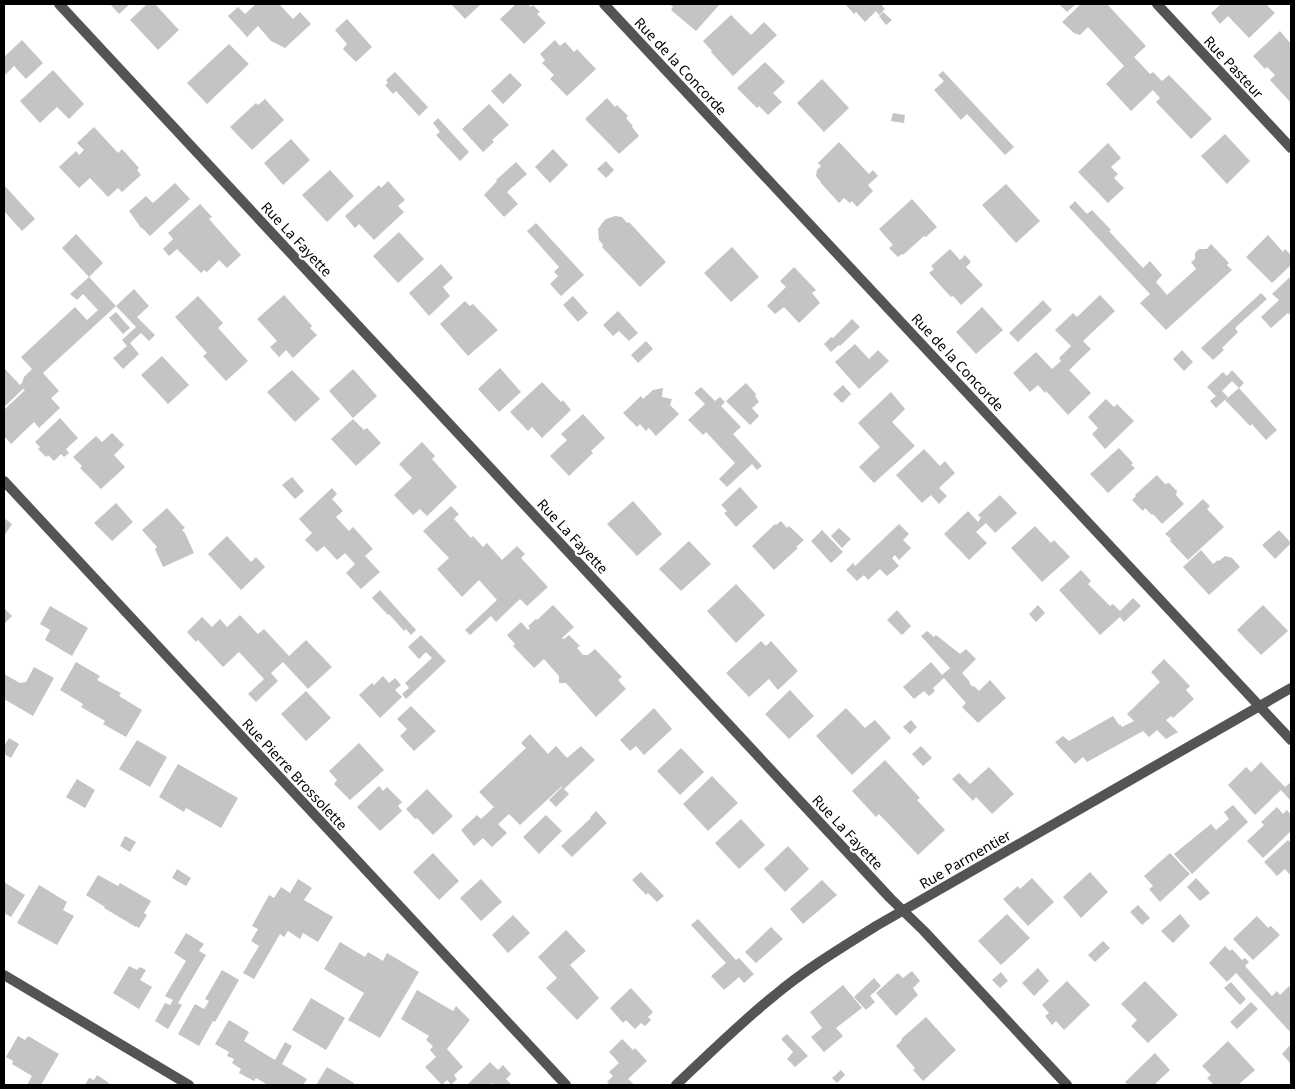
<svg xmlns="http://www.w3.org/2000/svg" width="1295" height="1089" viewBox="0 0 1295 1089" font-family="'Noto Sans',sans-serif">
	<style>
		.building { fill: #c4c4c4 }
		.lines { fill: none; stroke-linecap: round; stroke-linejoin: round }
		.minor { stroke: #545454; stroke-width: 10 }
		.labels { text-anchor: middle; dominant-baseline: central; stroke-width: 4.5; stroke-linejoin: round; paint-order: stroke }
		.street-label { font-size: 14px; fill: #000; stroke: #fff }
	</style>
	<rect width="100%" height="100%" fill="#fff"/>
	<path class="building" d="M 110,4 L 130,4 L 119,14 Z
		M 147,4 L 155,4 L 179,30 L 158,50 L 130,20 Z
		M 256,4 L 279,4 L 293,19 L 300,12 L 311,24 L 285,48 L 271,41 L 258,26 L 247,37 L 228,16 L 238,7 L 245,14 Z
		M 451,4 L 481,4 L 465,19 Z
		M 516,4 L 528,4 L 531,7 L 533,5 L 540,12 L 537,14 L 546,23 L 524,44 L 500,19 Z
		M 669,4 L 720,4 L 696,31 L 671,10 L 673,7 Z
		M 845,4 L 884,4 L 882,6 L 885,9 L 879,15 L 876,11 L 865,22 L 856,12 L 854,14 Z
		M 1059,4 L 1076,4 L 1067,12 Z
		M 1081,4 L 1107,4 L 1146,46 L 1134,57 L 1150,74 L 1153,72 L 1162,81 L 1169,75 L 1212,119 L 1191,139 L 1156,102 L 1160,98 L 1153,90 L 1131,111 L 1106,84 L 1124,66 L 1088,27 L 1080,35 L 1074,33 L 1062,22 Z
		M 1221,4 L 1266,4 L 1275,13 L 1249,38 L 1228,16 L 1220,24 L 1211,13 Z
		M 883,12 L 892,20 L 886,25 L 879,16 Z
		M 731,15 L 751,35 L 764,22 L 777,35 L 733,76 L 711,52 L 712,51 L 703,41 Z
		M 347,19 L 372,47 L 356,62 L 343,49 L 347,44 L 335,30 Z
		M 1280,31 L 1291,44 L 1291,103 L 1270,80 L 1275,75 L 1267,67 L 1265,69 L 1253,56 Z
		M 22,40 L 43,63 L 26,79 L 14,66 L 4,76 L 4,55 L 5,56 Z
		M 555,40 L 560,46 L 565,42 L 574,52 L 577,49 L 596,69 L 567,96 L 550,79 L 554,75 L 542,63 L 545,60 L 540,54 Z
		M 229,44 L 249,64 L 207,104 L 187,83 Z
		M 765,62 L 785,82 L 773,93 L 782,102 L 768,115 L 759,106 L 757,108 L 737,88 Z
		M 53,70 L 84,104 L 69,119 L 57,107 L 40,123 L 20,101 Z
		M 943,71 L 1014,147 L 1005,155 L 967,114 L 961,120 L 934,90 L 944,81 L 938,75 Z
		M 395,72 L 428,107 L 419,116 L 396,91 L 393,94 L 385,85 L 388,83 L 386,80 Z
		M 510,73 L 522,85 L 503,104 L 491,91 Z
		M 822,79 L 849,108 L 824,132 L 797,103 Z
		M 607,98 L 615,107 L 617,105 L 628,116 L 626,118 L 633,126 L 632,127 L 639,136 L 619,154 L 585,119 Z
		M 265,99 L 284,120 L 252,150 L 230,127 L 256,103 L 258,105 Z
		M 489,104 L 509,125 L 492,140 L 494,142 L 483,152 L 462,129 Z
		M 893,113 L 905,115 L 904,123 L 891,121 Z
		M 438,118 L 469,152 L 460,161 L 436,135 L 440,132 L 433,123 Z
		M 94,127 L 118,153 L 122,149 L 139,168 L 137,170 L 141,175 L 122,192 L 118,188 L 108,197 L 90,178 L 79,188 L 59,167 L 76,151 L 79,155 L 84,150 L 77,143 Z
		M 1225,134 L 1250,161 L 1227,184 L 1201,156 Z
		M 291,139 L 310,160 L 283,185 L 264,163 Z
		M 839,142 L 869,174 L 873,170 L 878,176 L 868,185 L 873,191 L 857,207 L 852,201 L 850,203 L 844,198 L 839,203 L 820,182 L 821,182 L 816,176 L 817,170 L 821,166 L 818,163 Z
		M 1108,143 L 1121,158 L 1111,167 L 1118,174 L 1114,178 L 1124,188 L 1108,203 L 1078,172 Z
		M 553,149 L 568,165 L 550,183 L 535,167 Z
		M 606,161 L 614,170 L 606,178 L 597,169 Z
		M 516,162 L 527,174 L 507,192 L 518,204 L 504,217 L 484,195 L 497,181 L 496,180 Z
		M 330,170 L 354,196 L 327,222 L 302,195 Z
		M 388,181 L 405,200 L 398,206 L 404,212 L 374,240 L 359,224 L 355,228 L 345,216 L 379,185 L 381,188 Z
		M 175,183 L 190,199 L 150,236 L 142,228 L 141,228 L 129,211 L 146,196 L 153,203 Z
		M 1006,184 L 1040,221 L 1016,243 L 982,205 Z
		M 4,185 L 35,219 L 22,231 L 4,211 Z
		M 912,199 L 937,227 L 926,237 L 924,236 L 903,255 L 902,254 L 898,257 L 889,248 L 893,245 L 879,229 Z
		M 1075,201 L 1087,214 L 1092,210 L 1111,230 L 1109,231 L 1143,268 L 1150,261 L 1162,275 L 1156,282 L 1167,295 L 1196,269 L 1191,262 L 1195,259 L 1195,253 L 1199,249 L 1207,249 L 1211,244 L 1229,263 L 1227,265 L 1232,270 L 1166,330 L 1140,303 L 1150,294 L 1069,207 Z
		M 200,204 L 212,217 L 209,219 L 241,255 L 227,268 L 219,260 L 207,272 L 204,270 L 201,273 L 177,249 L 169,256 L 163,249 L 173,239 L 168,233 Z
		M 615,216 L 622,217 L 627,223 L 629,222 L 666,262 L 640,287 L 602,247 L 603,245 L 599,240 L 598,229 L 603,222 L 606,219 Z
		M 536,223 L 584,275 L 561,296 L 550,284 L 558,276 L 554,272 L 559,267 L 527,231 Z
		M 399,232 L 424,259 L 398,283 L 373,256 Z
		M 76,234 L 103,263 L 89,277 L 62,248 Z
		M 1268,235 L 1283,252 L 1285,249 L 1291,255 L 1291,265 L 1272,283 L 1246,257 Z
		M 732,247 L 759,277 L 731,302 L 704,273 Z
		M 950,249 L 960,260 L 965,255 L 971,262 L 966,267 L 983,285 L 961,305 L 953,296 L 951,297 L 929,273 L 934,269 L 931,266 Z
		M 441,264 L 453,278 L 443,287 L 450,296 L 429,316 L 409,293 Z
		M 794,267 L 816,290 L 812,293 L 820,303 L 799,323 L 784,307 L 775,314 L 767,306 L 786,287 L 780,281 Z
		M 1291,276 L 1291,316 L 1288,313 L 1271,328 L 1261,317 L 1279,300 L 1272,294 Z
		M 89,277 L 116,306 L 43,373 L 59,391 L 51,398 L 60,408 L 39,428 L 34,422 L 11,444 L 4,436 L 4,410 L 25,390 L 23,389 L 4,407 L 4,370 L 5,369 L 20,385 L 22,383 L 24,377 L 32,369 L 21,357 L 75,307 L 87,320 L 98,310 L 83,294 L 77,300 L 70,294 Z
		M 134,289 L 149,306 L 137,317 L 155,335 L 149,341 L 141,333 L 130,343 L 139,354 L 123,369 L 113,358 L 127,346 L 122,340 L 136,327 L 116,306 Z
		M 1261,293 L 1267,299 L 1235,328 L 1238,332 L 1222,348 L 1224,350 L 1213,360 L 1201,348 Z
		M 284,295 L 312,326 L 310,328 L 317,335 L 293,358 L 286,350 L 279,357 L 270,347 L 277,341 L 257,319 Z
		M 1100,295 L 1115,311 L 1083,341 L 1091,349 L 1069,370 L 1091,393 L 1068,415 L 1046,391 L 1045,393 L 1038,385 L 1030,392 L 1013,373 L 1036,352 L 1052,369 L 1061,361 L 1059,358 L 1071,346 L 1055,330 L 1073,313 L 1077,317 Z
		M 198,296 L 223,323 L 218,328 L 248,361 L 226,381 L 203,356 L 207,353 L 175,317 Z
		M 573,296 L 588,313 L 578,322 L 563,305 Z
		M 1043,300 L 1052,310 L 1018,342 L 1009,333 Z
		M 465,301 L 470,306 L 473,304 L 498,330 L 468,356 L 440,324 Z
		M 982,307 L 1003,330 L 976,354 L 956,332 Z
		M 618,311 L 638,333 L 629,341 L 619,331 L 613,336 L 603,325 Z
		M 116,312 L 130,328 L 123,334 L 109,318 Z
		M 852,319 L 860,327 L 840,346 L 839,345 L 831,352 L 824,344 L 831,337 L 833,338 Z
		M 646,341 L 653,349 L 638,363 L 631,355 Z
		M 855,344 L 869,359 L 878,350 L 889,361 L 859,389 L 835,362 Z
		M 1182,350 L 1193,362 L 1184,371 L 1173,359 Z
		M 162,356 L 189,385 L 168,404 L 141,375 Z
		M 500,368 L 521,392 L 499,412 L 478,389 Z
		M 353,369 L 377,396 L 353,418 L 329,391 Z
		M 292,370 L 320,399 L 295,422 L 267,392 Z
		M 1232,370 L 1244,383 L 1239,388 L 1232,381 L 1222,391 L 1228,397 L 1216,408 L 1210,401 L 1216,396 L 1207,387 L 1223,372 L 1227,376 Z
		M 542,382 L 561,402 L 563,400 L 571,410 L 542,438 L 532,427 L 528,431 L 510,412 Z
		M 746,383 L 756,394 L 755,396 L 759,402 L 752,408 L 759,416 L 750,425 L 726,401 Z
		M 843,385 L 851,394 L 842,403 L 833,394 Z
		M 701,387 L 715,401 L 720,397 L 725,402 L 721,406 L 741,427 L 733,434 L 762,466 L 757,470 L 752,464 L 727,487 L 719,479 L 735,463 L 706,432 L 703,435 L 688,420 L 705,404 L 694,393 Z
		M 663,388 L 662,397 L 672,399 L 670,405 L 679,414 L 656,436 L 649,428 L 646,431 L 640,424 L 637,427 L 623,413 L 641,396 L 643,399 L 653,390 Z
		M 1239,388 L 1277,430 L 1266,440 L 1252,424 L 1250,426 L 1225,400 Z
		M 891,392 L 905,409 L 892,422 L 915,446 L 874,483 L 859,467 L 880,447 L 858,423 Z
		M 1106,399 L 1114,407 L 1117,404 L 1134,421 L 1105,449 L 1092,434 L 1098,428 L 1088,417 Z
		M 583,414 L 605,438 L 591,451 L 593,453 L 569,476 L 550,456 L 567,440 L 561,434 Z
		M 60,418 L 78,438 L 66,449 L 69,453 L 64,457 L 61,454 L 54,461 L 48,455 L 46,457 L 38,449 L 40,447 L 35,442 Z
		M 353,419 L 364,430 L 367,428 L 381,443 L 356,466 L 331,439 Z
		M 112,433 L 124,445 L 114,455 L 125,467 L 101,489 L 80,468 L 82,466 L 73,457 L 96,436 L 102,442 Z
		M 422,442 L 435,456 L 432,459 L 457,487 L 427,516 L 420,509 L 413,515 L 394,495 L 412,478 L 399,464 Z
		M 1119,448 L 1133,463 L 1131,465 L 1135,468 L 1108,493 L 1090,474 Z
		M 924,449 L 940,466 L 945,461 L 955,473 L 939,488 L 947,496 L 939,504 L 931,495 L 922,503 L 896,475 Z
		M 1157,475 L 1165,484 L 1169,483 L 1177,491 L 1176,495 L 1184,504 L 1162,524 L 1153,514 L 1152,515 L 1145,508 L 1143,511 L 1132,500 L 1136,496 L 1135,495 Z
		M 292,477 L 304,491 L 295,499 L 282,485 Z
		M 740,487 L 758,507 L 736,527 L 724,513 L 727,511 L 721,505 Z
		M 332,488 L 337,494 L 332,499 L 343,511 L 336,517 L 349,531 L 353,527 L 373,549 L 365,556 L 380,572 L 361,589 L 346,573 L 355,564 L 345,553 L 337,560 L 324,546 L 317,552 L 305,540 L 312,533 L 299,519 Z
		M 1000,495 L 1017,513 L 995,533 L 986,523 L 976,532 L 987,543 L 969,560 L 944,534 L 968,511 L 978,522 L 981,518 L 978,515 Z
		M 1203,499 L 1210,506 L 1207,509 L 1224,527 L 1188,560 L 1170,541 L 1171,539 L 1165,534 Z
		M 633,501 L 662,534 L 637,556 L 607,524 Z
		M 116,503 L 133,522 L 112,541 L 94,523 Z
		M 451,506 L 459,514 L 454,519 L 471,538 L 473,536 L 483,547 L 487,543 L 502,560 L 517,546 L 525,554 L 521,558 L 548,587 L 527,606 L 520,599 L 496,622 L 491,616 L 470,635 L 465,630 L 497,600 L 479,580 L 462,597 L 437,569 L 449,558 L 423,531 Z
		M 167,508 L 185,528 L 182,530 L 185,533 L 194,553 L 163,567 L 155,549 L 157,547 L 142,530 Z
		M 4,518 L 12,524 L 4,536 Z
		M 781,521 L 787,528 L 789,526 L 804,540 L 796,547 L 798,548 L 774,570 L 752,546 L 775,524 L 776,525 Z
		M 899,524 L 909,534 L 903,540 L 911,548 L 899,560 L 895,555 L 892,558 L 899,566 L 887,576 L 880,569 L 868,580 L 864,575 L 857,581 L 846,570 L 853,563 L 855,566 Z
		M 1035,526 L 1051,543 L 1054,540 L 1070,557 L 1042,582 L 1011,548 Z
		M 839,528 L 851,539 L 842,548 L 831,536 Z
		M 822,530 L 843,552 L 831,563 L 811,541 Z
		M 1279,530 L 1291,543 L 1275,559 L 1262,545 Z
		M 227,536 L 251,562 L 256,557 L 265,567 L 241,590 L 208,554 Z
		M 689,541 L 711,564 L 681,591 L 659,569 Z
		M 1201,550 L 1213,564 L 1218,560 L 1219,561 L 1225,556 L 1232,558 L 1240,567 L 1209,595 L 1183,567 Z
		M 1081,570 L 1091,581 L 1088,584 L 1110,606 L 1113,604 L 1120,611 L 1133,598 L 1141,606 L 1124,622 L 1120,617 L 1100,635 L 1059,590 Z
		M 736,584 L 765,615 L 736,643 L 707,611 Z
		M 380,590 L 416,630 L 411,635 L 406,629 L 404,631 L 389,614 L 388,615 L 372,598 Z
		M 553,605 L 574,627 L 562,638 L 564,639 L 569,635 L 580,646 L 577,648 L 583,655 L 588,655 L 595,649 L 622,677 L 618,680 L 626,689 L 596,717 L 566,683 L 559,683 L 559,676 L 544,659 L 534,668 L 513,646 L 515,644 L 507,635 L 521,622 L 528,630 L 530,628 L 528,626 L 536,619 L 537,620 Z
		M 1038,605 L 1045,613 L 1036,622 L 1029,614 Z
		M 1263,605 L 1288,631 L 1261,655 L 1237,630 Z
		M 50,606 L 88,628 L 72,656 L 45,640 L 50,630 L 40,624 Z
		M 4,608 L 12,616 L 4,624 Z
		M 897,610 L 911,626 L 902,635 L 887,620 Z
		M 240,615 L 258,634 L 264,629 L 289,656 L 306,640 L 332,667 L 308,689 L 283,662 L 271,673 L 278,681 L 256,702 L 248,694 L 264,679 L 239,652 L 223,667 L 198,640 L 196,642 L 187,632 L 202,617 L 212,627 L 220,619 L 227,627 Z
		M 927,631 L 934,637 L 936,635 L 960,654 L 966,649 L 976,659 L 962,673 L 970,682 L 969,683 L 973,687 L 974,686 L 979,691 L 990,680 L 1006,698 L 978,723 L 962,707 L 966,703 L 944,678 L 933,688 L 935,691 L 929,696 L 924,691 L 914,699 L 903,687 L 931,662 L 942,675 L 950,668 L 921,636 Z
		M 421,635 L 446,661 L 406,699 L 402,694 L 409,688 L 405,683 L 432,658 L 426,652 L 419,659 L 408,647 Z
		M 761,641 L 766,646 L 771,641 L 798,671 L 778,690 L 769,679 L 749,697 L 726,673 Z
		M 1164,659 L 1190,686 L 1186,690 L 1194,699 L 1173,718 L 1171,716 L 1166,720 L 1178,732 L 1166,739 L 1157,730 L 1149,737 L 1143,731 L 1087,762 L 1083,757 L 1075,764 L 1055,742 L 1063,736 L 1069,741 L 1113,716 L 1119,725 L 1120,724 L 1122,727 L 1134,721 L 1127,714 L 1160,682 L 1151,672 Z
		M 76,662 L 100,676 L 97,680 L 121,693 L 119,696 L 142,710 L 126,737 L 103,724 L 105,721 L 81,707 L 83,704 L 60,690 Z
		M 34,667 L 54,678 L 33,716 L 4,699 L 4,674 L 20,683 L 26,682 Z
		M 383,676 L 389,683 L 395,678 L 401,685 L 395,690 L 402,697 L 380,718 L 359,695 L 372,683 L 374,685 Z
		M 790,690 L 814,716 L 789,739 L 765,714 Z
		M 306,691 L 331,718 L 306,741 L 281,714 Z
		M 411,706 L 436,731 L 414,751 L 400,736 L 407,729 L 397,719 Z
		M 654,708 L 672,729 L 644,755 L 636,746 L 630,751 L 620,740 Z
		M 846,708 L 865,728 L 875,720 L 891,738 L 852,775 L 816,736 Z
		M 911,720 L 917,727 L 910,734 L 903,727 Z
		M 530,734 L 548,754 L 556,746 L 567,758 L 581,746 L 595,760 L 564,789 L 569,794 L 556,807 L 549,800 L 562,787 L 562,786 L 520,825 L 509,814 L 498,824 L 507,833 L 492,847 L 483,838 L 474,846 L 461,830 L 477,815 L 481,819 L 494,807 L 479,792 L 526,748 L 521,743 Z
		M 9,738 L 19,744 L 11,758 L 4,754 L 4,746 Z
		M 137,740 L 167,757 L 150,787 L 119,769 Z
		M 359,743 L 384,770 L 350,800 L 334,784 L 337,780 L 329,771 Z
		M 921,746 L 932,758 L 923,766 L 912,754 Z
		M 681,748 L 704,772 L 680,795 L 657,771 Z
		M 885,760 L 920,798 L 917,800 L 945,830 L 918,855 L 879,814 L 876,817 L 852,791 Z
		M 1261,762 L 1285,787 L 1291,782 L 1291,799 L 1290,800 L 1281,790 L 1255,815 L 1228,785 L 1246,767 L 1251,772 Z
		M 178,764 L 238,798 L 221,828 L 186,808 L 184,812 L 159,797 Z
		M 989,767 L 1014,794 L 992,814 L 976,797 L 973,801 L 952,779 L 959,773 L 970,784 Z
		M 712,776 L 738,803 L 708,831 L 683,804 Z
		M 77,779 L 95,790 L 85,808 L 66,797 Z
		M 379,786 L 383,791 L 387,787 L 402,802 L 398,806 L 402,811 L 380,831 L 357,807 Z
		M 427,789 L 453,816 L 433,835 L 417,818 L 415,819 L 406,809 Z
		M 1233,805 L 1248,822 L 1192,874 L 1174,854 L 1211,824 L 1216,830 L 1229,819 L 1224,812 Z
		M 1277,807 L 1283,814 L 1287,810 L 1291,815 L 1291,831 L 1263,858 L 1247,841 L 1264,825 L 1261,822 Z
		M 596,811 L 607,823 L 572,857 L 561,846 L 591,818 L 590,817 Z
		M 546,815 L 562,831 L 539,854 L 523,837 Z
		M 741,819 L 765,845 L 739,869 L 715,843 Z
		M 125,836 L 136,842 L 130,852 L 120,846 Z
		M 1288,840 L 1291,843 L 1291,876 L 1285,869 L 1277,876 L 1264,862 Z
		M 788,846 L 809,869 L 785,892 L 764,869 Z
		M 433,853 L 459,881 L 439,900 L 413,872 Z
		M 1170,853 L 1190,874 L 1160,902 L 1149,889 L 1153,886 L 1144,876 Z
		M 177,869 L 191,878 L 186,886 L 172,878 Z
		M 641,872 L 664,896 L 657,902 L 648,893 L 646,895 L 632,880 Z
		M 1090,872 L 1108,892 L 1081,918 L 1063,897 Z
		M 98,875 L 118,886 L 120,883 L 151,901 L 144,913 L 147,915 L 139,928 L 136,926 L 136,927 L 104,908 L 105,907 L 86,895 Z
		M 1032,878 L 1054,902 L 1028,926 L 1003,899 L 1018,886 L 1020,889 Z
		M 1196,878 L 1210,893 L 1200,901 L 1187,887 Z
		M 298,879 L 312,888 L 304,900 L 333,917 L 318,942 L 303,933 L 300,939 L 288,931 L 284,937 L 280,934 L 254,979 L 243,973 L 259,946 L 251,941 L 258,929 L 252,926 L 269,895 L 274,898 L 281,887 L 290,893 Z
		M 481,879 L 502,902 L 481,921 L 460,898 Z
		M 822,880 L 837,895 L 803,924 L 790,909 Z
		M 4,882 L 25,895 L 11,917 L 4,913 Z
		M 39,885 L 67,902 L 63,910 L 74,916 L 57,945 L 17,923 Z
		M 1138,905 L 1150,918 L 1142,925 L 1130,912 Z
		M 1007,914 L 1030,938 L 1001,965 L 978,941 Z
		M 1180,914 L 1190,926 L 1173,943 L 1161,931 Z
		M 513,915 L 530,933 L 508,953 L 492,935 Z
		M 1257,916 L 1268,928 L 1271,926 L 1280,935 L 1253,960 L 1233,939 Z
		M 698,919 L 736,960 L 739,958 L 754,974 L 744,983 L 739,977 L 724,990 L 711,976 L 726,963 L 691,925 Z
		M 771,927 L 783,939 L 756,963 L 745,952 Z
		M 566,930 L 586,951 L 570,965 L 599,998 L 577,1020 L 546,988 L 557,978 L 538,957 Z
		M 186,933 L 204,944 L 199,951 L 206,955 L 178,1003 L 182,1005 L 168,1029 L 155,1021 L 165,1003 L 170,1005 L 173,1000 L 165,996 L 186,961 L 174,953 Z
		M 1103,941 L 1110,948 L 1095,962 L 1088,955 Z
		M 340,942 L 365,957 L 368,952 L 383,961 L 387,953 L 419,972 L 380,1038 L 348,1020 L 364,993 L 324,969 Z
		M 1225,946 L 1230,951 L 1232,949 L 1242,960 L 1245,958 L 1249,962 L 1245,966 L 1272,996 L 1277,991 L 1280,995 L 1289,986 L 1291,989 L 1291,1033 L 1236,973 L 1227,982 L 1209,963 Z
		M 129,966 L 137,970 L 140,967 L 146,970 L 140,980 L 152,987 L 139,1009 L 113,993 Z
		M 1038,968 L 1049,981 L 1034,996 L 1022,983 Z
		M 222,970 L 239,980 L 215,1022 L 213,1021 L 199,1046 L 178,1034 L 195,1004 L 204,1009 L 209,1001 L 205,999 Z
		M 912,971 L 920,981 L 913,988 L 918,995 L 896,1016 L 876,993 L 898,973 L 903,978 Z
		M 1001,972 L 1008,981 L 1000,988 L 992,980 Z
		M 874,978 L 881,986 L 870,996 L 875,1002 L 866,1010 L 854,997 Z
		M 1067,981 L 1090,1005 L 1064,1030 L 1056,1021 L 1052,1025 L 1045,1016 L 1049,1013 L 1042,1005 Z
		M 1145,981 L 1178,1015 L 1148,1043 L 1131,1026 L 1137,1020 L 1121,1004 Z
		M 1231,982 L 1246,999 L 1240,1005 L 1224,988 Z
		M 843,985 L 862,1008 L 836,1028 L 843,1036 L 824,1052 L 811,1037 L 822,1028 L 810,1012 Z
		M 631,988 L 653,1012 L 648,1017 L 651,1020 L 645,1026 L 641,1023 L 635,1029 L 626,1020 L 623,1023 L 610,1008 Z
		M 417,990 L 453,1011 L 456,1006 L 470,1020 L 447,1049 L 463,1067 L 454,1075 L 457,1079 L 451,1085 L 447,1080 L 442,1085 L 425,1067 L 436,1057 L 430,1050 L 433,1046 L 426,1040 L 429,1036 L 401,1019 Z
		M 311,998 L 345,1018 L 326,1050 L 292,1030 Z
		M 1251,1002 L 1258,1009 L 1237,1029 L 1230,1022 Z
		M 926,1017 L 956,1050 L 923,1081 L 913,1070 L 915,1068 L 896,1046 L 902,1040 L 901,1039 Z
		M 229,1020 L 249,1032 L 244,1041 L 275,1060 L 285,1042 L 292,1046 L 282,1064 L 307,1079 L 303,1085 L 268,1085 L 256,1078 L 254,1081 L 239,1073 L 241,1069 L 232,1063 L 234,1059 L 227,1056 L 229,1052 L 215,1044 Z
		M 787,1034 L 808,1056 L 795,1067 L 787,1059 L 793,1052 L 781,1039 Z
		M 18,1036 L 25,1040 L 28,1036 L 59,1054 L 41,1085 L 27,1085 L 32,1076 L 12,1064 L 13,1061 L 6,1057 Z
		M 622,1039 L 633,1050 L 635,1048 L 647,1061 L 628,1079 L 635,1085 L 610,1085 L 607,1082 L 613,1076 L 609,1072 L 619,1063 L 609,1052 Z
		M 1228,1041 L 1255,1070 L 1238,1085 L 1214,1085 L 1207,1078 L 1211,1075 L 1202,1066 Z
		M 1291,1044 L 1291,1062 L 1290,1063 L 1282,1054 Z
		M 1155,1053 L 1170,1070 L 1154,1085 L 1128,1085 L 1125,1082 Z
		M 490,1062 L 498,1070 L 503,1065 L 511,1074 L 506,1079 L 512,1085 L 495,1085 L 492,1083 L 489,1085 L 470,1085 L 468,1084 Z
		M 327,1067 L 354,1083 L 353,1085 L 316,1085 Z
		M 841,1070 L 845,1075 L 837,1083 L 832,1078 Z
		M 97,1075 L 109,1083 L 108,1085 L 85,1085 L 89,1078 L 94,1080 Z"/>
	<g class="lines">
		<path class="minor" d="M 59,4 L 890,898 L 924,931 L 1067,1085
			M 604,4 L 1291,740
			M 1157,4 L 1291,148
			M 4,481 L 566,1085
			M 4,975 L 189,1085
			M 676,1085 C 708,1055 740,1023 775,995 C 806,969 841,948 876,926 L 1291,688"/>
	</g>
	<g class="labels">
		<g class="street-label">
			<text transform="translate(681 66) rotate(47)">Rue de la Concorde</text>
			<text transform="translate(1234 67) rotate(47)">Rue Pasteur</text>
			<text transform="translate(297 239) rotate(47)">Rue La Fayette</text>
			<text transform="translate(958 362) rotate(47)">Rue de la Concorde</text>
			<text transform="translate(573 536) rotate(47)">Rue La Fayette</text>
			<text transform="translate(295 774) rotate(47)">Rue Pierre Brossolette</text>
			<text transform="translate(848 832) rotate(47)">Rue La Fayette</text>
			<text transform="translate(965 859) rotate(-30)">Rue Parmentier</text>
		</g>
	</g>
	<rect width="1295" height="1089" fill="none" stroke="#000000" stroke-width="10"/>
</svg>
